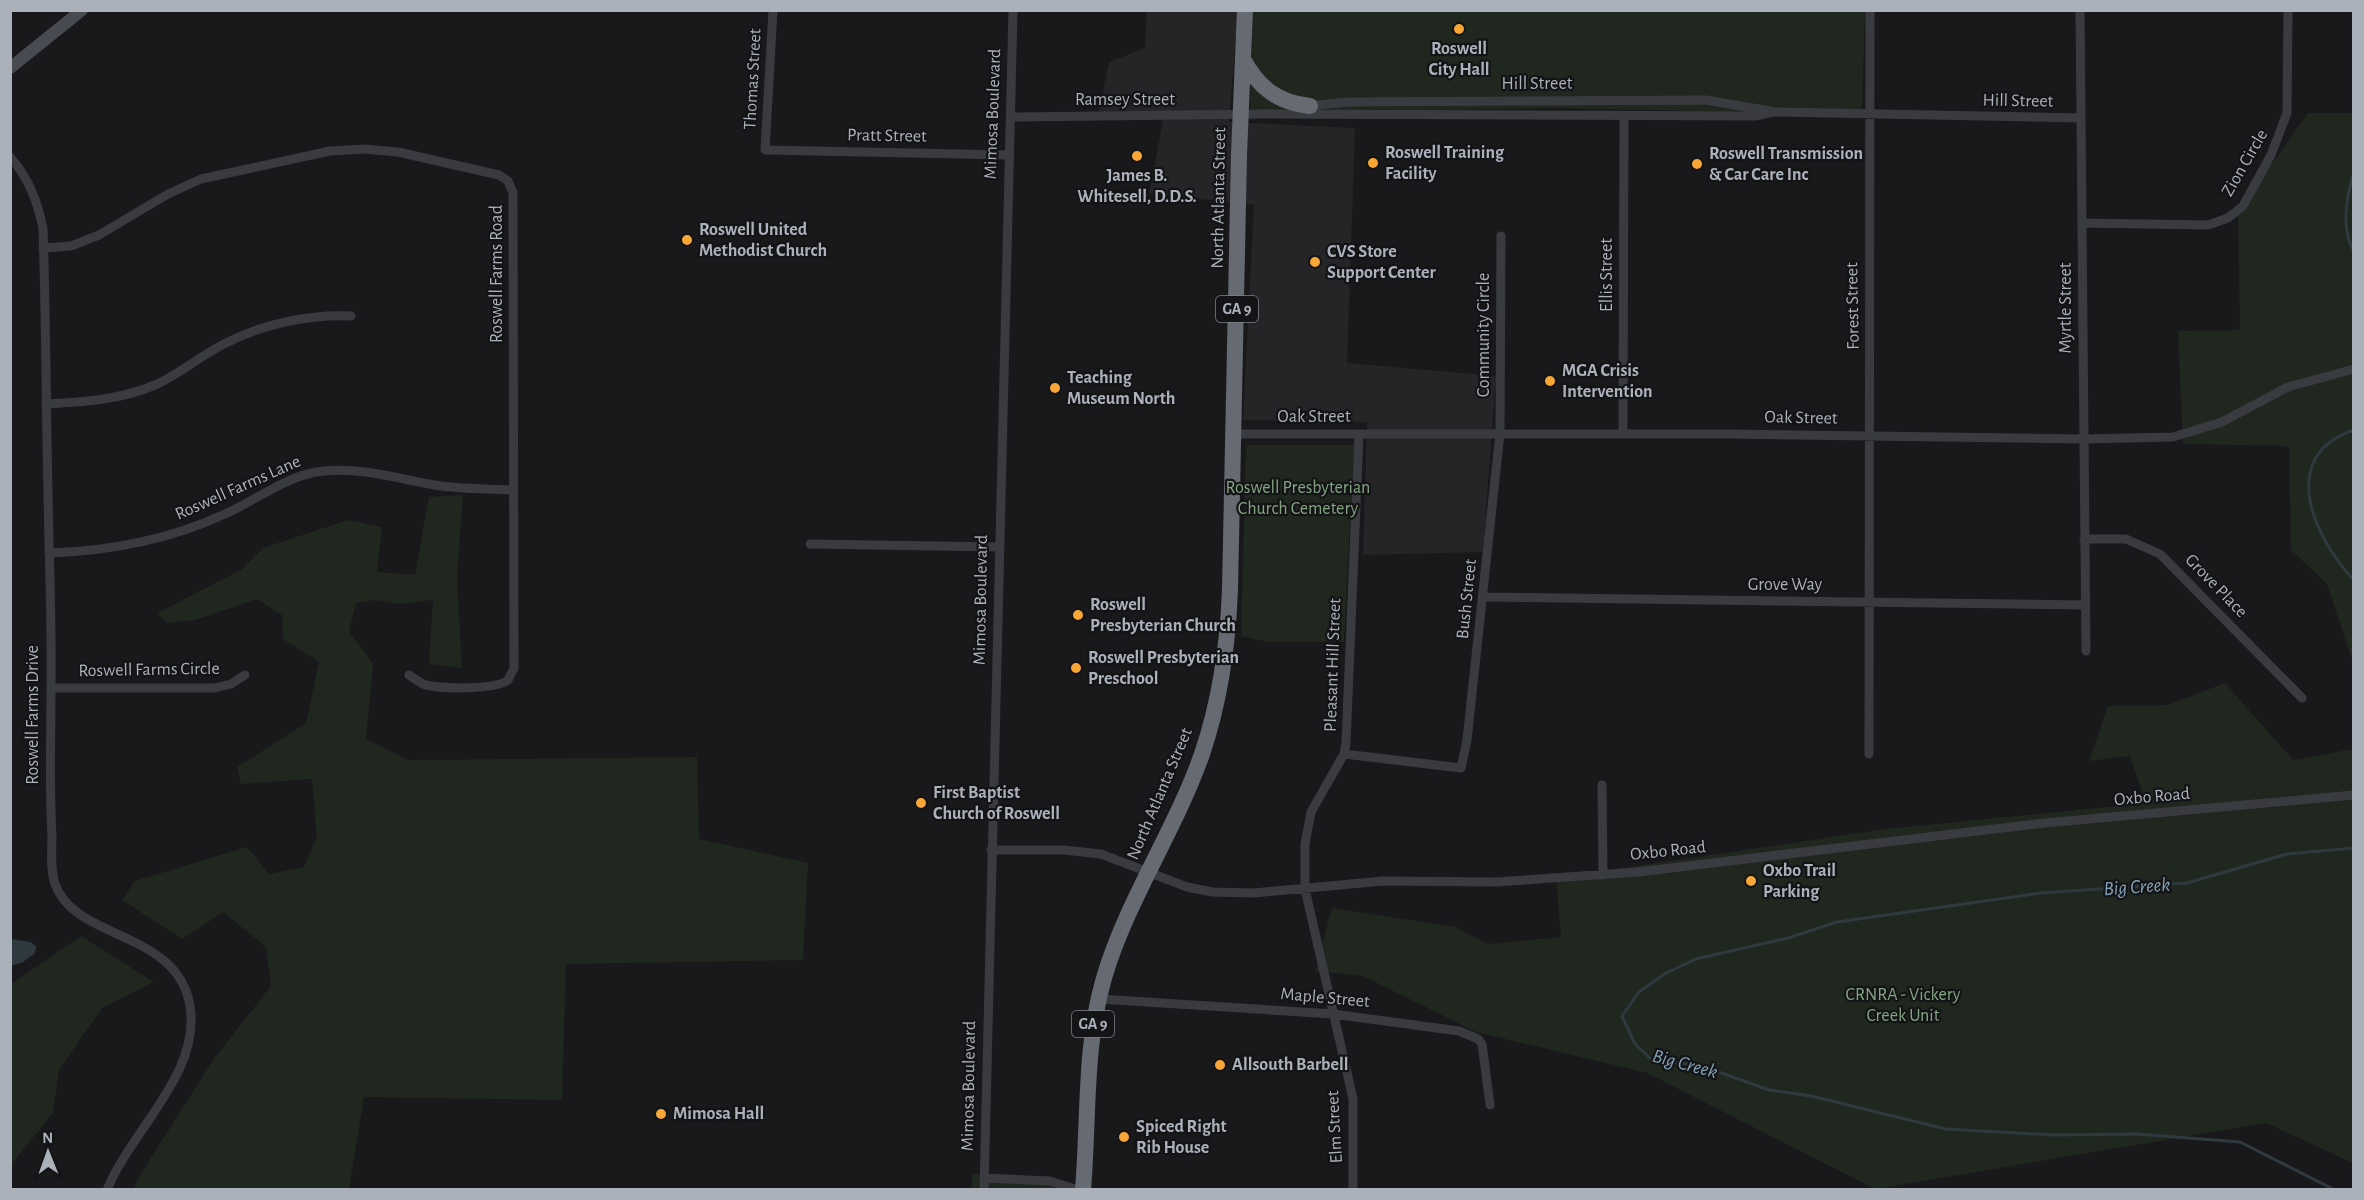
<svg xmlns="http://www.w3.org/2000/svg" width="2364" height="1200" viewBox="0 0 2364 1200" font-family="'Alegreya Sans',sans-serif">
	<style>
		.built { fill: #252528 }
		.green { fill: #1f271f }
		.water { fill: #2e3a40 }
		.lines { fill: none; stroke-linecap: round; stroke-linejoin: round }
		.stream { stroke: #2e3a40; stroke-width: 3 }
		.street { stroke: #3a3b41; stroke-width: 9 }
		.secondary { stroke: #484b51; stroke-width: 12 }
		.highway { stroke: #666a72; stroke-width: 16 }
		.poi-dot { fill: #f8a635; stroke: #141416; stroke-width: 2 }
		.labels { text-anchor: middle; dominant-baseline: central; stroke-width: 4.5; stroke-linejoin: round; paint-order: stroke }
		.shield { fill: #141416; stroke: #7e828a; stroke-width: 1.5 }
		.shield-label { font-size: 16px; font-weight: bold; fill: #abb1bb }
		.poi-label { font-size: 18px; font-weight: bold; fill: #abb1bb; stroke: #141416; text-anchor: start }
		.street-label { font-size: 18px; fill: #abb1bb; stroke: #141416 }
		.park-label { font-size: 18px; fill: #83a782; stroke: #141416 }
		.water-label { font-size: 20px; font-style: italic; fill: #82a2b7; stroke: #141416 }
	</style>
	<rect width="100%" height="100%" fill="#19191b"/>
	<path class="built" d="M 1147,11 L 1238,11 L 1229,122 L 1355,128 L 1347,363 L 1496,376 L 1483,552 L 1363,555 L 1367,422 L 1243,420 L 1254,205 L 1149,193 L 1165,111 L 1099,111 L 1109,62 L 1145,48 Z"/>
	<path class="green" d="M 1253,11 L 1865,11 L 1862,114 L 1554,108 L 1250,114 Z
		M 2308,113 L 2353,113 L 2353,663 L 2327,584 L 2291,550 L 2289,446 L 2183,444 L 2178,331 L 2240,330 L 2238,212 Z
		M 1246,445 L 1354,445 L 1344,642 L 1269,642 L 1241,636 Z
		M 463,495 L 457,578 L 462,668 L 429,664 L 433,600 L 399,604 L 375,600 L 356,603 L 349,632 L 373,663 L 366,739 L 408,760 L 697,757 L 699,839 L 808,863 L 803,960 L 566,964 L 562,1100 L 364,1097 L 349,1189 L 134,1189 L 137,1180 L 213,1060 L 271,986 L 266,947 L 223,912 L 182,939 L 122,900 L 135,881 L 247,847 L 269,874 L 304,867 L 317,837 L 312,779 L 241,784 L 237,767 L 306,723 L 319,662 L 283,639 L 282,615 L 257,599 L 195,620 L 167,623 L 157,613 L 241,570 L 263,548 L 348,520 L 382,527 L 377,572 L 415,575 L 429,497 Z
		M 2225,683 L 2293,760 L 2353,749 L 2353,1163 L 2266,1123 L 1875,1189 L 1647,1073 L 1476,1032 L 1363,976 L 1315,971 L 1332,908 L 1456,927 L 1487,944 L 1561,937 L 1556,878 L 1885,829 L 2138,804 L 2145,801 L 2130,756 L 2089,761 L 2108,706 L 2168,705 Z
		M 81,936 L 154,982 L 102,1008 L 59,1070 L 53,1113 L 11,1165 L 11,984 Z
		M 972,1173 L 1075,1189 L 972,1190 Z"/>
	<path class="water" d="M 11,939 L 30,942 L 36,946 L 35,953 L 23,962 L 11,966 Z"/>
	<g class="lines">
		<path class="stream" d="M 2354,171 C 2347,196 2340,228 2354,252
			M 2354,430 C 2276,456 2314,538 2354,580
			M 2335,1190 L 2240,1142 L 2137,1134 L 2054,1135 L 1946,1129 L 1811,1096 L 1769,1090 L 1702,1066 L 1651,1059 L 1635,1044 L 1622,1016 L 1639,992 L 1666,973 L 1696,959 L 1788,938 L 1837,922 L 2041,893 L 2187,883 L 2287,854 L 2354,848"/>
		<path class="street" d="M 773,10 L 765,150 L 1009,155
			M 2080,10 L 2086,651
			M 1308,106 L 1348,102 L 1706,100 L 1770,111
			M 1010,117 L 1264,114 L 1755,116 L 1774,112 L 2081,118
			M 10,157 C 29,178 38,202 43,229 C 46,317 46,405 48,493 C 49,558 52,624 51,689 C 51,738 49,787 52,836 C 52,851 50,869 55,884 C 75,941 178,930 190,1006 C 201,1074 131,1130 107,1190
			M 2082,223 L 2208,225 L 2228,218 L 2243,206 L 2271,155 L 2287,113 L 2288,10
			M 43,248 L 71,246 L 99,235 L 168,194 L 201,179 L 330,151 L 364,149 L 398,152 L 499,175 L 508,181 L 513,193 L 514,668 L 508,680 C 495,690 443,689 426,685 C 420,683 415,679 409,675
			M 46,404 C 83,402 120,400 155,385 C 180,374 201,355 226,343 C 262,324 311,314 351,316
			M 1623,433 L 1624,116
			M 1233,434 L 1730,434 L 2083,439 L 2173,437 L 2222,422 L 2288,387 L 2354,369
			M 2084,539 L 2126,539 L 2160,554 L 2302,698
			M 810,544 L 999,547
			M 49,553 C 110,551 169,540 225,514 C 257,500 288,474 324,471 C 363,467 402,480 441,486 C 465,489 489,489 513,490
			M 1484,597 L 2085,605
			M 51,688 L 215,688 L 231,684 L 245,675
			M 1344,754 L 1461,768 L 1467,740 L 1500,433 L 1501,236
			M 1869,754 L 1870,10
			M 1602,785 L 1603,875
			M 991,850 L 1064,850 L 1101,854 L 1187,887 L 1212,892 L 1254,893 L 1383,881 L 1496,882 L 1638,872 L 2045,823 L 2354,795
			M 1099,999 L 1333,1014 L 1459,1031 L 1478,1039 L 1482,1044 L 1490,1105
			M 985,1178 L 1050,1181 L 1078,1190
			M 984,1190 L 1013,10
			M 1353,1190 L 1353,1099 L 1305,889 L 1305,844 L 1311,812 L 1344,754 L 1346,743 L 1359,434"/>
		<path class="secondary" d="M 10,68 L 82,10"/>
		<path class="highway" d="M 1243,59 C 1259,88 1277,102 1310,106
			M 1083,1190 C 1089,1118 1084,1047 1104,978 C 1127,900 1175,831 1202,754 C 1220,701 1228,645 1230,589 L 1239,155 L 1245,10"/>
	</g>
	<g class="poi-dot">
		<circle cx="1459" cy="29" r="6"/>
		<circle cx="1137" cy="156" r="6"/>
		<circle cx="1373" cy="163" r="6"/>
		<circle cx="1697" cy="164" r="6"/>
		<circle cx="687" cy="240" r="6"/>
		<circle cx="1315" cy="262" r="6"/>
		<circle cx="1550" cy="381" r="6"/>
		<circle cx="1055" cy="388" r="6"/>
		<circle cx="1078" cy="615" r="6"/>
		<circle cx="1076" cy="668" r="6"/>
		<circle cx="921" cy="803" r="6"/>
		<circle cx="1751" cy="881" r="6"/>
		<circle cx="1220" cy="1065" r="6"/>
		<circle cx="661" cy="1114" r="6"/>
		<circle cx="1124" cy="1137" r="6"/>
	</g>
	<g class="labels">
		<g class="shield">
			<rect x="1216" y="296" width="42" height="26" rx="4.5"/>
			<rect x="1072" y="1011" width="42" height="26" rx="4.5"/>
		</g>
		<g class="shield-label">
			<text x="1237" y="309">GA 9</text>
			<text x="1093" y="1024">GA 9</text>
		</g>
		<g class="poi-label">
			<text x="1459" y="49" text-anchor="middle">Roswell<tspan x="1459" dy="21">City Hall</tspan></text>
			<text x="1385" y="153">Roswell Training<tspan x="1385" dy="21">Facility</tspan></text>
			<text x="1709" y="154">Roswell Transmission<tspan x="1709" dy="21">&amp; Car Care Inc</tspan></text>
			<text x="1137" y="176" text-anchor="middle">James B.<tspan x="1137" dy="21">Whitesell, D.D.S.</tspan></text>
			<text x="699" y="230">Roswell United<tspan x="699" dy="21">Methodist Church</tspan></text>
			<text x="1327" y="252">CVS Store<tspan x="1327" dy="21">Support Center</tspan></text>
			<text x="1562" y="371">MGA Crisis<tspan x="1562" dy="21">Intervention</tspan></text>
			<text x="1067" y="378">Teaching<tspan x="1067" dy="21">Museum North</tspan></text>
			<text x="1090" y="605">Roswell<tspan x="1090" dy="21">Presbyterian Church</tspan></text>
			<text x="1088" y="658">Roswell Presbyterian<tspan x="1088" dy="21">Preschool</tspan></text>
			<text x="933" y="793">First Baptist<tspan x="933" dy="21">Church of Roswell</tspan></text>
			<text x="1763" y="871">Oxbo Trail<tspan x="1763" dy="21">Parking</tspan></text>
			<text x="1232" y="1065">Allsouth Barbell</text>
			<text x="673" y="1114">Mimosa Hall</text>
			<text x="1136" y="1127">Spiced Right<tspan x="1136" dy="21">Rib House</tspan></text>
		</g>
		<g class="street-label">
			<text transform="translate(753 79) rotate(-87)">Thomas Street</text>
			<text x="1537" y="84">Hill Street</text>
			<text x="1125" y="100">Ramsey Street</text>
			<text transform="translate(2018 101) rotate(1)">Hill Street</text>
			<text transform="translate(993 114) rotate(-88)">Mimosa Boulevard</text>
			<text transform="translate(887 136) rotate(1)">Pratt Street</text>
			<text transform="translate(2245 163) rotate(-60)">Zion Circle</text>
			<text transform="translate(1219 198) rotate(-89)">North Atlanta Street</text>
			<text transform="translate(497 274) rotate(-90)">Roswell Farms Road</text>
			<text transform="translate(1607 275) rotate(-90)">Ellis Street</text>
			<text transform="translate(1853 306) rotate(-91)">Forest Street</text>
			<text transform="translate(2066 308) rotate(-90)">Myrtle Street</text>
			<text transform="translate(1484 335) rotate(-90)">Community Circle</text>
			<text x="1314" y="417">Oak Street</text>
			<text transform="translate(1801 418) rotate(1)">Oak Street</text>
			<text transform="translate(238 488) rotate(-24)">Roswell Farms Lane</text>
			<text x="1785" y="585">Grove Way</text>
			<text transform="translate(2216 586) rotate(46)">Grove Place</text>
			<text transform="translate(1467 599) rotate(-84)">Bush Street</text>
			<text transform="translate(981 600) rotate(-89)">Mimosa Boulevard</text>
			<text transform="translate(1333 665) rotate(-88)">Pleasant Hill Street</text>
			<text transform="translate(149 670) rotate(-1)">Roswell Farms Circle</text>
			<text transform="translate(33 715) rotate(-90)">Roswell Farms Drive</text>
			<text transform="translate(1160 794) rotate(-67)">North Atlanta Street</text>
			<text transform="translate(2152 797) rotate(-5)">Oxbo Road</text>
			<text transform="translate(1668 851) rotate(-6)">Oxbo Road</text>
			<text transform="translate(1325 998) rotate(5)">Maple Street</text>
			<text transform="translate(969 1086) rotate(-89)">Mimosa Boulevard</text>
			<text transform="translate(1335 1127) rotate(-93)">Elm Street</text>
		</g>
		<g class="park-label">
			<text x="1298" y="488">Roswell Presbyterian<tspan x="1298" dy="21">Church Cemetery</tspan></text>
			<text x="1903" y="995">CRNRA - Vickery<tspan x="1903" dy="21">Creek Unit</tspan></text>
		</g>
		<g class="water-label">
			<text transform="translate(2137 887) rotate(-4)">Big Creek</text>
			<text transform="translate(1685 1064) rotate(15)">Big Creek</text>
		</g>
	</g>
	<rect width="2364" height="1200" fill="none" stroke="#abb1bb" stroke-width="24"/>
	<g transform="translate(48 1152) rotate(359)" stroke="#141416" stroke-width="4.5" paint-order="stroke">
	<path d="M0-4.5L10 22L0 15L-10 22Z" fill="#abb1bb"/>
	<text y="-9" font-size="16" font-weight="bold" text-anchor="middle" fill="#abb1bb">N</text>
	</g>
</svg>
